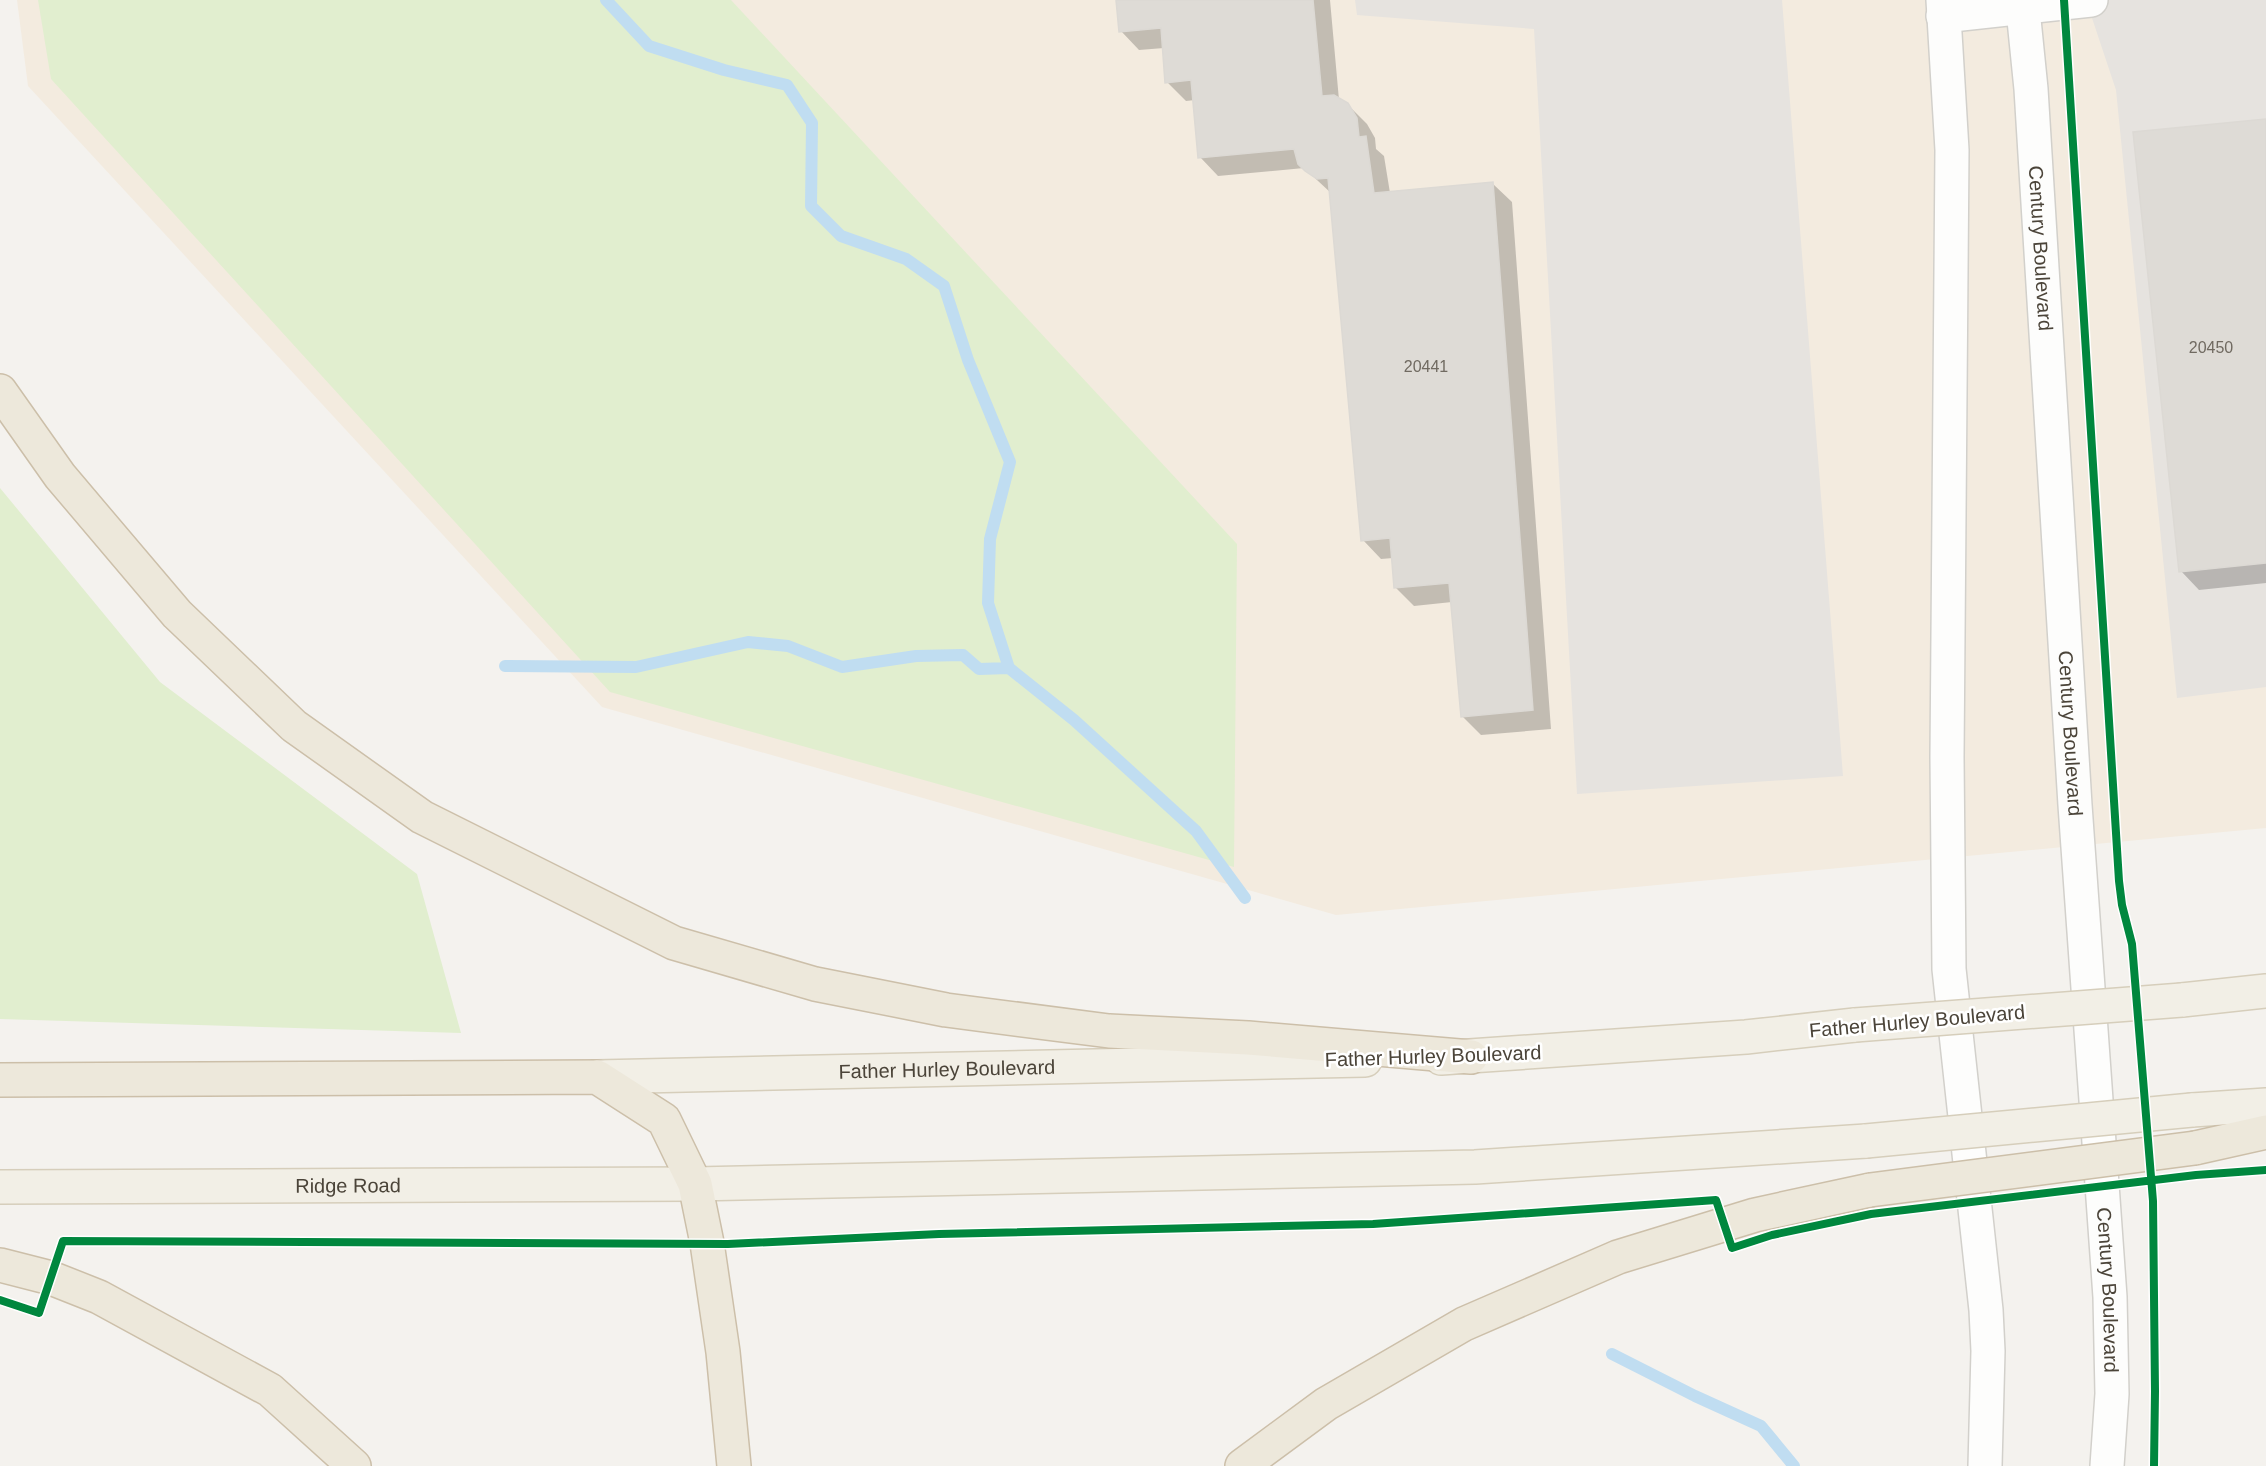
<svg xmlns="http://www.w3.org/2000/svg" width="2266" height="1466" viewBox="0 0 2266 1466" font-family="Arial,sans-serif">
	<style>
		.commercial { fill: #f3ebdf }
		.green { fill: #e1eecf }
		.parking { fill: #e6e3df }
		.shadow { fill: #0003 }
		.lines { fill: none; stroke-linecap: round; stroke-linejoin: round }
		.stream { stroke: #c0ddf1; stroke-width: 12 }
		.building { fill: #dedbd6; stroke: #dcd9d4; stroke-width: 1.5 }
		.minor-casing { stroke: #d2d0cb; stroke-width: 36 }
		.major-casing { stroke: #d6cebb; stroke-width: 36 }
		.highway-casing { stroke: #ccbfa9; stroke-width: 36 }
		.minor { stroke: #fdfdfc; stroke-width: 33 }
		.major { stroke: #f2efe6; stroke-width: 33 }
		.highway { stroke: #ede8db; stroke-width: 33 }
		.major-bridge-casing { stroke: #d6cebb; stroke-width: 36; stroke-linecap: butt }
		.highway-bridge-casing { stroke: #ccbfa9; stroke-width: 36; stroke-linecap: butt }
		.major-bridge { stroke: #f2efe6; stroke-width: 33 }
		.highway-bridge { stroke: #ede8db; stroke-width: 33 }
		.cycleway-casing { stroke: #fff; stroke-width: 11 }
		.cycleway { stroke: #00873e; stroke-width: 8 }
		.labels { text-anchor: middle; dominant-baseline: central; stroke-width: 5; stroke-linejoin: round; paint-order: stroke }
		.number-label { font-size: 16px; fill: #706a61 }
		.street-label { font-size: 20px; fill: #4b4439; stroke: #fff }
	</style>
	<rect width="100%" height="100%" fill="#f4f2ee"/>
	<path class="commercial" d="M 17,0 L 2266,0 L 2266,828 L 1336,915 L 602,707 L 28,86 Z"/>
	<path class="green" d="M 38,0 L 731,0 L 1237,544 L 1234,867 L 610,692 L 51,79 Z
		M 0,488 L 160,682 L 417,874 L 461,1033 L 0,1019 Z"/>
	<path class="parking" d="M 1355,0 L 1782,0 L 1843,776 L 1577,794 L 1534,29 L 1357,15 Z
		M 2086,0 L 2266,0 L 2266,687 L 2177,698 L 2116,90 Z"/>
	<path class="shadow" d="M 1118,0 L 1330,0 L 1339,100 L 1347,104 L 1367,124 L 1375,138 L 1376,149 L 1384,156 L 1390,193 L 1493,184 L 1512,202 L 1551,729 L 1481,735 L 1462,716 L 1452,602 L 1414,606 L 1395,587 L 1393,558 L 1381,559 L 1363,540 L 1331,193 L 1304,168 L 1218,176 L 1200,157 L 1195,100 L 1186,101 L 1167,82 L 1164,48 L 1139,50 L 1121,31 Z
		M 2266,120 L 2266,583 L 2199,590 L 2181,571 Z"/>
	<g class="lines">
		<path class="stream" d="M 606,0 L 649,46 L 724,70 L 787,85 L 812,123 L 811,206 L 841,236 L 906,259 L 944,286 L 968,360 L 1010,462 L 990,539 L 988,603 L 1009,668 L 1074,720 L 1196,831 L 1245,898
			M 505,666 L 636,667 L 748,642 L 788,646 L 842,667 L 916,656 L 963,655 L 979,669 L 1009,668
			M 1612,1354 L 1695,1396 L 1761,1426 L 1794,1466"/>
	</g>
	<path class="building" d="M 1116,0 L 1313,0 L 1322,96 L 1334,95 L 1348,103 L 1357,118 L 1359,137 L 1366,136 L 1374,193 L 1493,182 L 1533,710 L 1461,717 L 1449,583 L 1394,588 L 1390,538 L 1361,541 L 1328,178 L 1317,179 L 1305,171 L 1298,164 L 1294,149 L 1198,158 L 1191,80 L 1165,83 L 1161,28 L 1119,32 Z
		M 2266,119 L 2266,563 L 2179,572 L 2133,132 Z"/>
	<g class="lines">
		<defs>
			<g id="minor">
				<path d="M 1943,0 L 1952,150 L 1947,757 L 1949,969 L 1986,1310 L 1988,1351 L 1985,1466"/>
				<path id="s1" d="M 2022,0 L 2031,89 L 2075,805 L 2110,1297 L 2112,1394 L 2107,1466"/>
				<path d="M 1943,16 L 2091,0"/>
			</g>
			<g id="major">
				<path d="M 2182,1000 L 2266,991"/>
				<path d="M 1441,1058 L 1746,1037 L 1855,1025"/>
				<path id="s2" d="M 597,1077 L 1365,1060"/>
				<path d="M 2192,1110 L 2266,1105"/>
				<path id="s3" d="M 0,1187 L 695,1184 L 1475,1167 L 1866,1141"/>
			</g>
			<path id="highway" d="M 0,391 L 60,476 L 177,614 L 294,726 L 422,817 L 674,943 L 815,984 L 946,1010 L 1109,1031 L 1248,1038 L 1471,1057
				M 0,1080 L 597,1077 L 664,1120 L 695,1184 L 707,1243 L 723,1352 L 734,1466
				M 2195,1148 L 2266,1132
				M 0,1265 L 51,1278 L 99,1297 L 270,1390 L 354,1466
				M 1242,1466 L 1326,1404 L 1464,1324 L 1618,1257 L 1755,1215 L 1870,1190"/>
		</defs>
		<use href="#minor" class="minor-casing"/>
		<use href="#major" class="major-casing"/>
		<use href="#highway" class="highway-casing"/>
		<use href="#minor" class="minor"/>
		<use href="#major" class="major"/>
		<use href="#highway" class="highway"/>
		<defs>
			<path id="major-bridge" d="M 1855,1025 L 2182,1000
				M 1866,1141 L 2192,1110"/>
			<path id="highway-bridge" d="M 1870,1190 L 2195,1148"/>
		</defs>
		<use href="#major-bridge" class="major-bridge-casing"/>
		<use href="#highway-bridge" class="highway-bridge-casing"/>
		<use href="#major-bridge" class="major-bridge"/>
		<use href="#highway-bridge" class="highway-bridge"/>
		<defs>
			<path id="cycleway" d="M 2064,0 L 2119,881 L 2122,905 L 2132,944 L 2153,1201 L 2155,1391 L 2154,1466
				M 0,1300 L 39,1313 L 63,1241 L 728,1244 L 939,1234 L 1373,1224 L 1716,1200 L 1732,1248 L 1772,1235 L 1871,1214 L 2196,1175 L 2266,1170"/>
		</defs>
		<use href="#cycleway" class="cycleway-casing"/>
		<use href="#cycleway" class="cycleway"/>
	</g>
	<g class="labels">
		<g class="number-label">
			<text x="2211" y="347">20450</text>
			<text x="1426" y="366">20441</text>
		</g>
		<g class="street-label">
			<text stroke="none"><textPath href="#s1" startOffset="249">Century Boulevard</textPath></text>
			<text stroke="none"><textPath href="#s1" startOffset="735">Century Boulevard</textPath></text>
			<text transform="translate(1917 1021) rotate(-5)">Father Hurley Boulevard</text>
			<text transform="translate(1433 1056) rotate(-2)">Father Hurley Boulevard</text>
			<text stroke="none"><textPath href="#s2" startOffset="350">Father Hurley Boulevard</textPath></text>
			<text stroke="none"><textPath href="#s3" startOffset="348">Ridge Road</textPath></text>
			<text stroke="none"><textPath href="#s1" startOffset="1293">Century Boulevard</textPath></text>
		</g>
	</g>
</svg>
